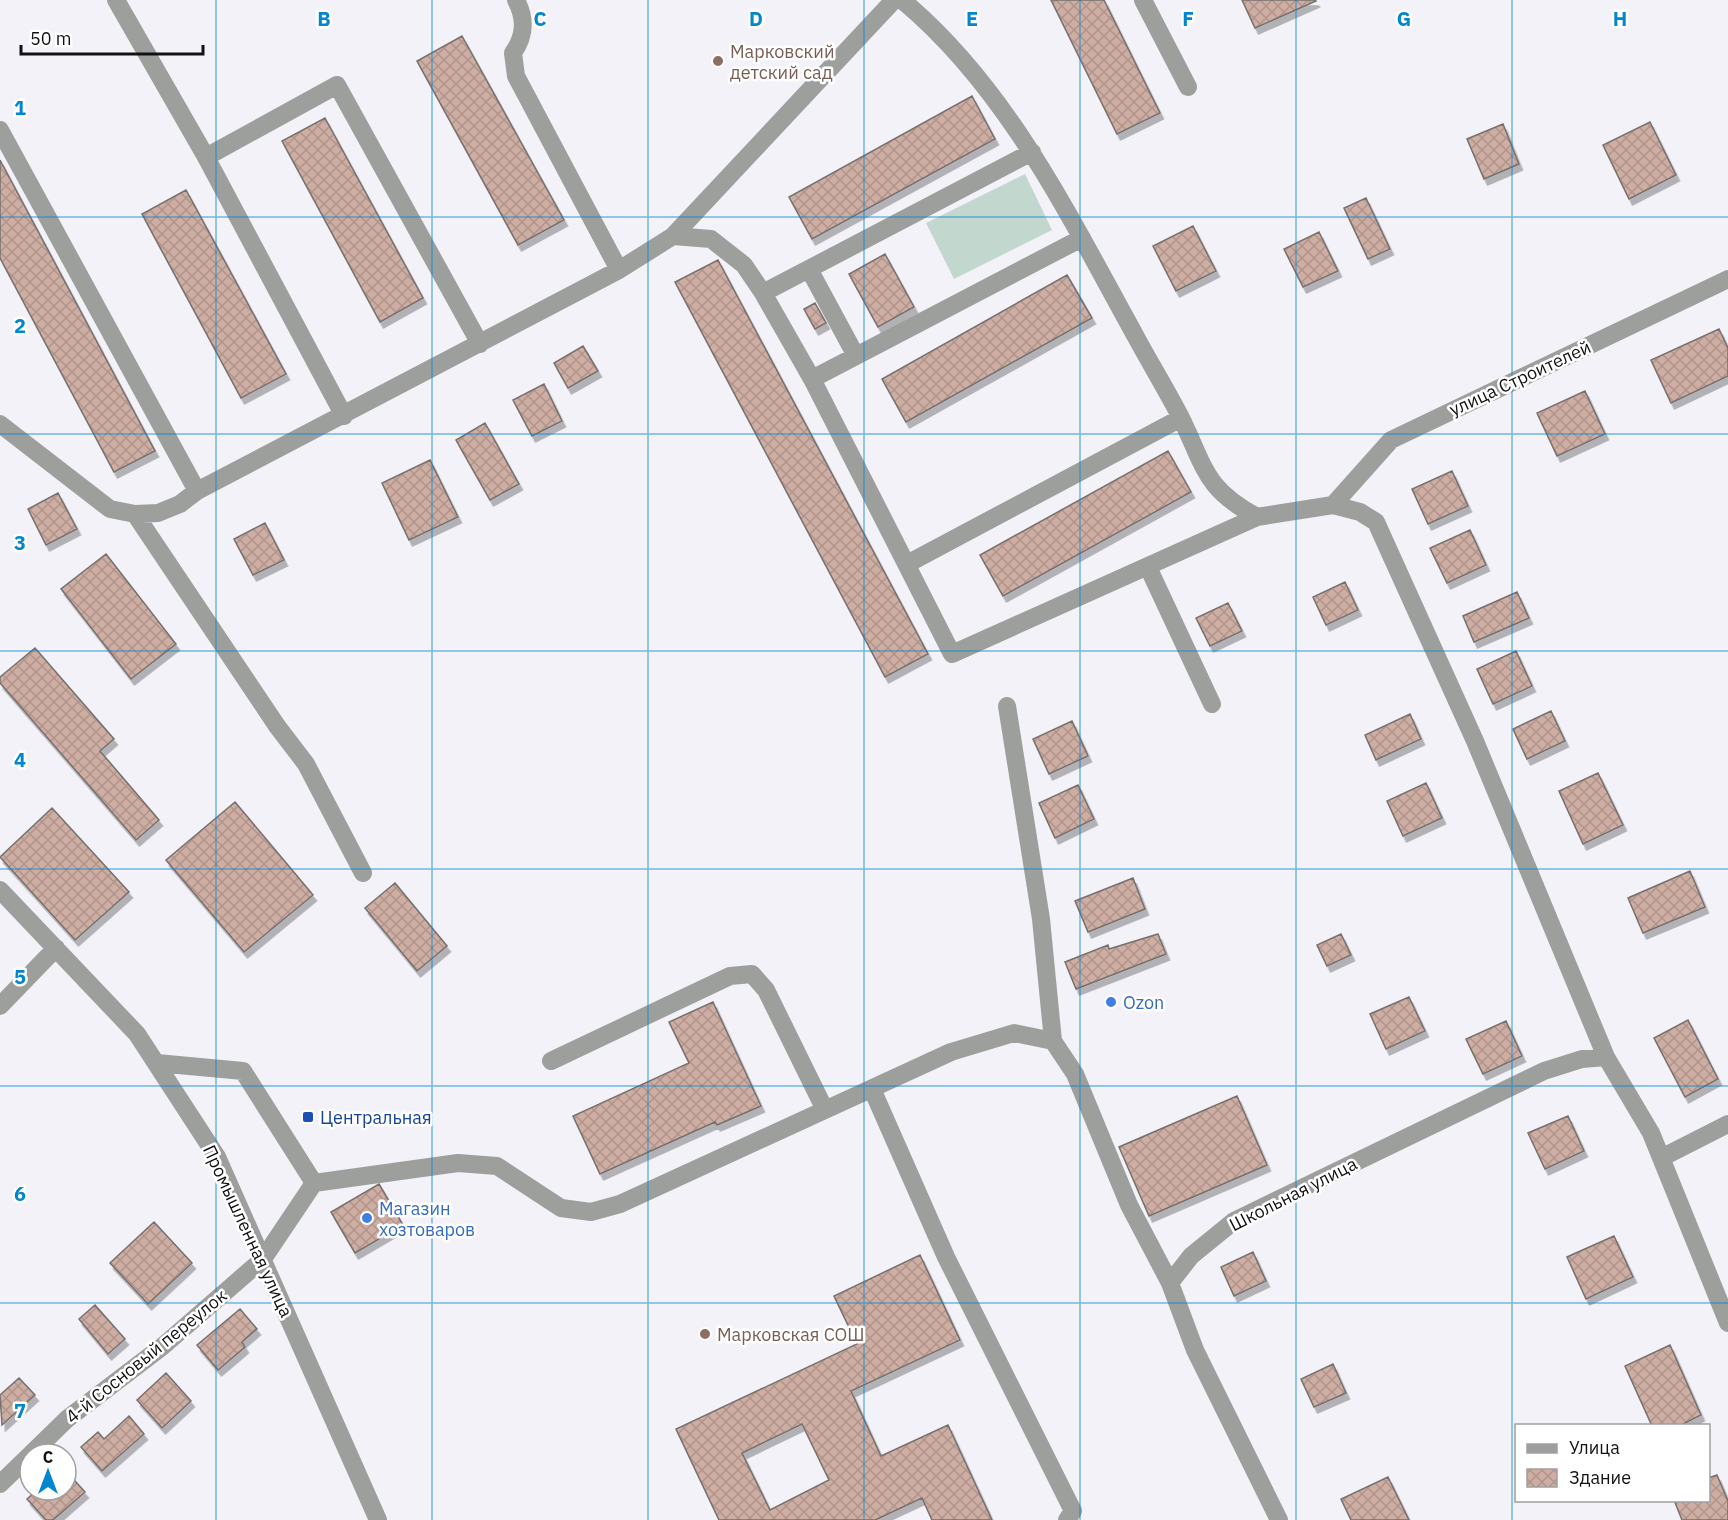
<svg xmlns="http://www.w3.org/2000/svg" width="1728" height="1520" viewBox="0 0 1728 1520" font-family="'IBM Plex Sans',sans-serif">
	<style>
		.grass { fill: #c2d7cd }
		.building { fill: url(#building-cross-hatch); stroke: #76706e; stroke-width: 1.5; fill-rule: evenodd; filter: url(#shadow) }
		.lines { fill: none; stroke-linecap: round; stroke-linejoin: round }
		.minor { stroke: #9d9f9d; stroke-width: 18 }
		.grid { fill: none; stroke: #0286cd; stroke-width: 1.5; stroke-opacity: 0.55 }
		.education-dot { fill: #8d6e63; stroke: #fff; stroke-width: 2 }
		.shop-dot { fill: #3f7fe0; stroke: #fff; stroke-width: 2 }
		.transit-dot { fill: #1a4fb4; stroke: #fff; stroke-width: 2 }
		.labels { text-anchor: middle; dominant-baseline: central; stroke-width: 5; stroke-linejoin: round; paint-order: stroke }
		.education-label { font-size: 18px; fill: #785e54; stroke: #fff; text-anchor: start }
		.street-label { font-size: 18px; fill: #121214; stroke: #fff }
		.shop-label { font-size: 18px; fill: #366cbe; stroke: #fff; text-anchor: start }
		.transit-label { font-size: 18px; fill: #164399; stroke: #fff; text-anchor: start }
		.grid-label { font-size: 20px; text-anchor: middle; font-weight: bold; fill: #0286cd; stroke: #fff; stroke-width: 5; stroke-linejoin: round; paint-order: stroke }
	</style>
	<defs>
		<pattern id="building-cross-hatch" width="8" height="8" patternUnits="userSpaceOnUse" patternTransform="scale(1.5)"><rect width="8" height="8" fill="#ceada3"/><path d="M0 0l8 8M0 8l8-8" fill="none" stroke="#b0948b"/></pattern>
		<filter id="shadow"><feDropShadow dx="3.5" dy="6" stdDeviation="0" flood-color="#0004"/></filter>
	</defs>
	<rect width="100%" height="100%" fill="#f3f2f8"/>
	<path class="grass" d="M 1025,174 L 1052,230 L 954,279 L 926,223 Z"/>
	<path class="building" d="M 1051,0 L 1104,0 L 1160,113 L 1117,134 Z
		M 1242,0 L 1315,0 L 1316,1 L 1255,28 Z
		M 462,36 L 564,220 L 518,245 L 417,61 Z
		M 972,96 L 995,139 L 812,239 L 789,197 Z
		M 325,118 L 423,298 L 380,322 L 282,141 Z
		M 1650,122 L 1676,175 L 1629,199 L 1603,145 Z
		M 1503,124 L 1519,164 L 1484,179 L 1467,139 Z
		M 0,160 L 155,451 L 114,472 L 0,258 Z
		M 186,190 L 286,374 L 241,398 L 142,214 Z
		M 1366,198 L 1390,249 L 1368,259 L 1344,208 Z
		M 1193,226 L 1216,271 L 1176,291 L 1153,246 Z
		M 1319,232 L 1338,271 L 1303,287 L 1284,249 Z
		M 885,254 L 914,307 L 878,327 L 849,274 Z
		M 718,260 L 928,654 L 885,677 L 675,282 Z
		M 1067,275 L 1092,318 L 906,422 L 882,379 Z
		M 815,303 L 826,323 L 815,329 L 804,309 Z
		M 1719,329 L 1728,348 L 1728,376 L 1671,403 L 1651,360 Z
		M 583,346 L 598,371 L 568,388 L 554,363 Z
		M 544,384 L 562,421 L 532,436 L 513,400 Z
		M 1585,391 L 1605,434 L 1557,456 L 1537,413 Z
		M 485,423 L 519,484 L 490,500 L 456,440 Z
		M 1168,451 L 1191,492 L 1003,596 L 980,555 Z
		M 430,460 L 458,517 L 409,540 L 382,483 Z
		M 1452,471 L 1468,506 L 1428,524 L 1412,489 Z
		M 58,493 L 77,529 L 46,545 L 28,509 Z
		M 265,523 L 284,560 L 253,575 L 234,539 Z
		M 1470,530 L 1486,565 L 1447,583 L 1430,548 Z
		M 106,554 L 176,644 L 131,679 L 61,589 Z
		M 1345,582 L 1358,610 L 1326,625 L 1313,597 Z
		M 1517,592 L 1529,618 L 1474,642 L 1463,616 Z
		M 1228,603 L 1242,631 L 1210,646 L 1196,618 Z
		M 35,648 L 114,739 L 100,751 L 159,820 L 136,840 L 0,683 L 0,677 Z
		M 1516,651 L 1532,686 L 1493,704 L 1477,669 Z
		M 1551,711 L 1565,741 L 1527,759 L 1513,729 Z
		M 1410,714 L 1421,739 L 1376,760 L 1365,735 Z
		M 1072,721 L 1088,756 L 1049,774 L 1033,739 Z
		M 1598,773 L 1623,825 L 1583,844 L 1559,791 Z
		M 1426,783 L 1442,818 L 1403,836 L 1387,801 Z
		M 1078,785 L 1094,819 L 1055,838 L 1039,803 Z
		M 235,802 L 313,895 L 244,952 L 166,860 Z
		M 52,808 L 129,892 L 75,940 L 0,857 Z
		M 1690,871 L 1705,907 L 1643,933 L 1628,898 Z
		M 1133,878 L 1145,909 L 1088,932 L 1075,901 Z
		M 395,883 L 447,946 L 417,971 L 365,908 Z
		M 1158,934 L 1166,954 L 1076,989 L 1065,962 L 1108,945 L 1109,949 Z
		M 1341,934 L 1351,955 L 1327,966 L 1317,945 Z
		M 1409,997 L 1425,1031 L 1386,1049 L 1370,1014 Z
		M 713,1002 L 761,1106 L 717,1125 L 715,1122 L 600,1174 L 573,1116 L 689,1063 L 669,1022 Z
		M 1688,1020 L 1718,1079 L 1685,1097 L 1654,1038 Z
		M 1506,1021 L 1522,1056 L 1483,1074 L 1466,1039 Z
		M 1237,1096 L 1267,1165 L 1149,1216 L 1119,1147 Z
		M 1568,1116 L 1584,1151 L 1545,1169 L 1528,1133 Z
		M 379,1184 L 403,1225 L 355,1253 L 331,1212 Z
		M 154,1222 L 192,1263 L 148,1304 L 110,1263 Z
		M 1614,1236 L 1633,1277 L 1586,1299 L 1567,1257 Z
		M 1253,1252 L 1266,1281 L 1234,1296 L 1221,1267 Z
		M 920,1255 L 960,1340 L 851,1391 L 881,1456 L 948,1425 L 992,1520 L 932,1520 L 922,1498 L 875,1520 L 719,1520 L 676,1429 L 857,1344 L 834,1296 ZM 802,1424 L 829,1480 L 770,1510 L 742,1453 Z
		M 95,1305 L 125,1339 L 108,1354 L 79,1319 Z
		M 240,1309 L 257,1329 L 242,1342 L 245,1347 L 218,1370 L 197,1345 Z
		M 1670,1345 L 1701,1415 L 1679,1426 L 1652,1426 L 1625,1366 Z
		M 1333,1364 L 1346,1393 L 1314,1407 L 1301,1379 Z
		M 166,1373 L 191,1401 L 162,1428 L 137,1400 Z
		M 19,1378 L 35,1395 L 2,1425 L 0,1395 Z
		M 129,1416 L 144,1434 L 102,1471 L 81,1447 L 98,1432 L 104,1439 Z
		M 66,1471 L 85,1492 L 53,1520 L 46,1520 L 27,1499 L 37,1490 L 66,1490 Z
		M 1717,1475 L 1728,1501 L 1728,1520 L 1682,1520 L 1674,1500 L 1708,1500 L 1708,1478 Z
		M 1388,1477 L 1409,1520 L 1351,1520 L 1341,1499 Z"/>
	<g class="lines">
		<path class="minor" d="M 116,0 L 206,157
			M 516,0 C 526,19 525,36 513,53 L 516,76 L 619,270
			M 902,0 C 1008,88 1070,218 1136,337 C 1150,363 1166,389 1180,416 C 1205,466 1203,488 1257,517
			M 1143,0 L 1188,87
			M 0,130 L 197,491
			M 673,236 L 711,239 L 744,265 L 763,293 L 812,379 L 952,654 L 1257,517 L 1333,505 L 1360,512 L 1376,522 L 1475,741 L 1606,1057 L 1651,1133 L 1728,1323
			M 809,269 L 856,356
			M 763,293 L 1032,152
			M 812,379 L 1082,238
			M 344,416 L 206,157 L 337,85 L 480,344
			M 0,424 L 110,509 L 135,514 L 158,513 L 180,504 L 197,491 L 619,270 L 673,236 L 894,0
			M 1333,505 L 1391,440 L 1728,279
			M 135,514 L 277,726 L 306,764 L 363,873
			M 907,564 L 1181,418
			M 1148,567 L 1212,704
			M 1007,706 L 1041,919 L 1053,1041
			M 0,890 L 137,1034 L 217,1157 L 378,1520
			M 0,1006 L 56,948
			M 551,1061 L 730,976 L 752,974 L 766,990 L 825,1110
			M 872,1089 L 946,1257 L 1073,1511 L 1067,1520
			M 1661,1158 L 1728,1124
			M 314,1183 L 458,1163 L 497,1166 L 561,1208 L 591,1212 L 620,1204 L 951,1052 L 1014,1033 L 1053,1041 L 1075,1074 L 1129,1205 L 1170,1283
			M 31,1454 L 67,1419 L 163,1346 L 263,1259 L 314,1183 L 243,1071 L 157,1063
			M 0,1484 L 30,1455
			M 1279,1520 L 1195,1350 L 1170,1283 L 1191,1256 L 1234,1221 L 1544,1071 L 1582,1059 L 1606,1057"/>
	</g>
	<path class="grid" d="M 216,0 L 216,1520M 432,0 L 432,1520M 648,0 L 648,1520M 864,0 L 864,1520M 1080,0 L 1080,1520M 1296,0 L 1296,1520M 1512,0 L 1512,1520M 0,217 L 1728,217M 0,434 L 1728,434M 0,651 L 1728,651M 0,869 L 1728,869M 0,1086 L 1728,1086M 0,1303 L 1728,1303"/>
	<g class="education-dot">
		<circle cx="718" cy="61" r="6"/>
		<circle cx="705" cy="1334" r="6"/>
	</g>
	<g class="shop-dot">
		<circle cx="1111" cy="1002" r="6"/>
		<circle cx="367" cy="1218" r="6"/>
	</g>
	<rect class="transit-dot" x="302" y="1111" width="12" height="12" rx="3"/>
	<g class="labels">
		<g class="education-label">
			<text x="730" y="51">Марковский<tspan x="730" dy="21">детский сад</tspan></text>
			<text x="717" y="1334">Марковская СОШ</text>
		</g>
		<g class="street-label">
			<text transform="translate(1520 378) rotate(-25)">улица Строителей</text>
			<text transform="translate(1293 1194) rotate(-27)">Школьная улица</text>
			<text transform="translate(248 1231) rotate(65)">Промышленная улица</text>
			<text transform="translate(146 1356) rotate(-39)">4-й Сосновый переулок</text>
		</g>
		<g class="shop-label">
			<text x="1123" y="1002">Ozon</text>
			<text x="379" y="1208">Магазин<tspan x="379" dy="21">хозтоваров</tspan></text>
		</g>
		<g class="transit-label">
			<text x="320" y="1117">Центральная</text>
		</g>
	</g>
	<g class="grid-label">
		<text x="324" y="26">B</text>
		<text x="540" y="26">C</text>
		<text x="756" y="26">D</text>
		<text x="972" y="26">E</text>
		<text x="1188" y="26">F</text>
		<text x="1404" y="26">G</text>
		<text x="1620" y="26">H</text>
		<text x="20" y="115">1</text>
		<text x="20" y="333">2</text>
		<text x="20" y="550">3</text>
		<text x="20" y="767">4</text>
		<text x="20" y="984">5</text>
		<text x="20" y="1201">6</text>
		<text x="20" y="1418">7</text>
	</g>
	<rect x="1515" y="1424" width="195" height="78" fill="#ffffff" stroke="#a0a0a1" stroke-width="1.5"/>
	<rect x="1527" y="1444" width="30" height="9" fill="#9d9f9d" stroke="#a0a0a1" stroke-width="1.5"/>
	<text x="1569" y="1454" font-size="18" fill="#121214">Улица</text>
	<rect x="1527" y="1469" width="30" height="18" fill="url(#building-cross-hatch)" stroke="#a0a0a1" stroke-width="1.5"/>
	<text x="1569" y="1484" font-size="18" fill="#121214">Здание</text>
	<g transform="translate(48 1472)"><circle r="28" fill="#ffffff" stroke="#a0a0a1" stroke-width="1.5"/>
	<path d="M0-4.5L10 22L0 15L-10 22Z" fill="#0286cd"/>
	<text y="-9" font-size="16" font-weight="bold" text-anchor="middle" fill="#121214">С</text>
	</g>
	<path d="M21 45v9h182v-9" fill="none" stroke="#121214" stroke-width="3"/>
	<text x="30" y="45" font-size="18" fill="#121214" stroke="#ffffff" stroke-width="4.5" paint-order="stroke">50 m</text>
</svg>
